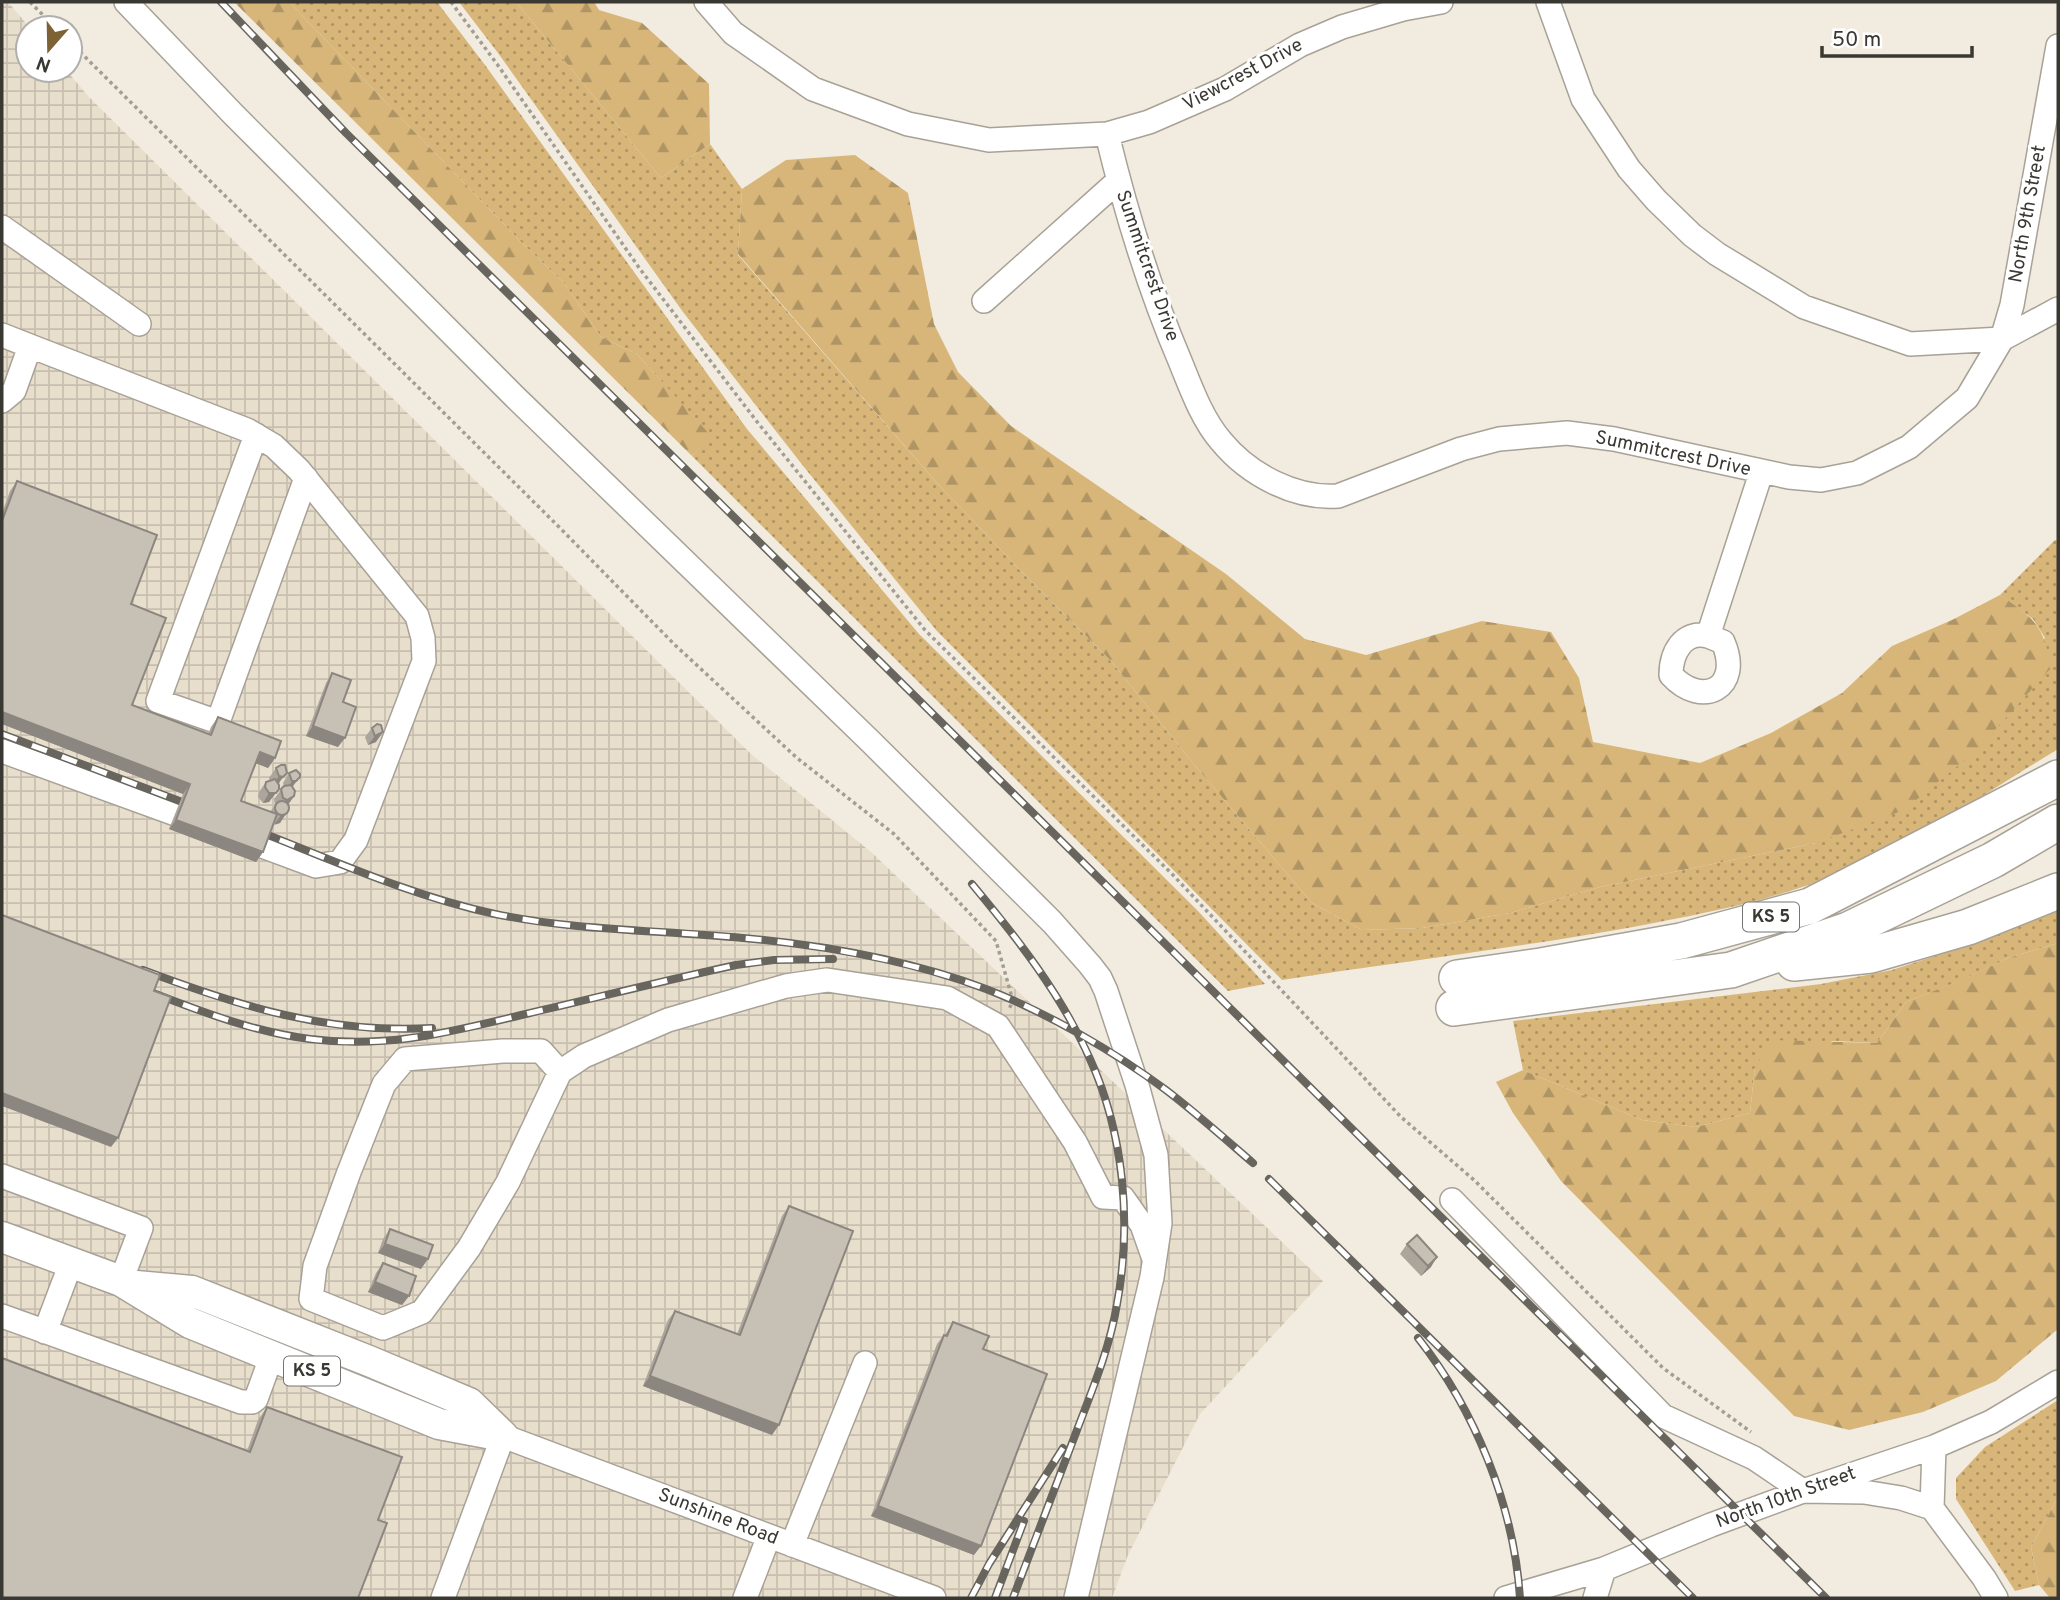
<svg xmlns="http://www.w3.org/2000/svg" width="2060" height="1600" viewBox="0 0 2060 1600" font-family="Overpass,sans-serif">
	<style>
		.industrial { fill: url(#industrial-grid) }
		.grass { fill: url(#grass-dots) }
		.forest { fill: url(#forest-firs) }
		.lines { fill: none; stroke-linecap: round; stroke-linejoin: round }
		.minor-casing { stroke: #a8a196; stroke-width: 26 }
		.major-casing { stroke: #a8a196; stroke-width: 33 }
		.highway-casing { stroke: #a8a196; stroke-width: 38 }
		.path { stroke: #a39e95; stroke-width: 3.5; stroke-dasharray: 3.5 3.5; stroke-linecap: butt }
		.minor { stroke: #fff; stroke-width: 23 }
		.major { stroke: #fff; stroke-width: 30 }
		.highway { stroke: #fff; stroke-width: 35 }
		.rail-casing { stroke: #68655e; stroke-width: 8 }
		.rail { stroke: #fff; stroke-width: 5; stroke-dasharray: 16; stroke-linecap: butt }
		.wall { fill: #aba59c }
		.shaded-wall { fill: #8b867f }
		.building { fill: #c7c0b5; stroke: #8b867f; stroke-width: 2 }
		.labels { text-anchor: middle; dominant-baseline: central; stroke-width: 6; stroke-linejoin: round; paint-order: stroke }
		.shield { fill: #fff; stroke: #757470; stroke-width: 2 }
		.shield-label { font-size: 18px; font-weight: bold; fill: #3a3833 }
		.street-label { font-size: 19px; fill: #3a3833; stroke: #fff }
	</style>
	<defs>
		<pattern id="industrial-grid" width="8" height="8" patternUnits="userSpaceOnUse" patternTransform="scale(1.75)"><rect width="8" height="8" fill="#e8decc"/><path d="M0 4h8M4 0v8" fill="none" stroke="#c8bfb0"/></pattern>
		<pattern id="grass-dots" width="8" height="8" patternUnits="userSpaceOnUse" patternTransform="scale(1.75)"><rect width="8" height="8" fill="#d8b679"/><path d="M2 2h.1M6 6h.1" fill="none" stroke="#b09564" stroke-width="1.8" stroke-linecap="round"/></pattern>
		<pattern id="forest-firs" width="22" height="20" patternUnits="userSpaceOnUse" patternTransform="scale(1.75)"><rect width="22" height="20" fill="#d8b679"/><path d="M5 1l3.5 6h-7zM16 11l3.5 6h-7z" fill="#b09564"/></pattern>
	</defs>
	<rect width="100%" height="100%" fill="#f2ebdf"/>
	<path class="industrial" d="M 2,2 L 8,2 L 30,28 L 28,28 L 28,70 L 66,70 L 89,97 L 751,754 L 871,852 L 1323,1281 L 1200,1414 L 1128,1555 L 1112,1598 L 2,1598 Z"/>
	<path class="grass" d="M 289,2 L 437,2 L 485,65 L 747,429 L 919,634 L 1198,911 L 1265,984 L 1228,991 L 759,523 L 692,456 L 711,437 L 637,354 L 601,337 L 564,283 L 521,242 Z
		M 459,2 L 516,2 L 661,178 L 710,144 L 742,189 L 738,255 L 937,483 L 1021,571 L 1111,661 L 1197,768 L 1312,903 L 1362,930 L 1422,928 L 1510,913 L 1600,887 L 1816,843 L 2045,638 L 2033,619 L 2000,595 L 2055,540 L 2058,541 L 2058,749 C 1986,793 1915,842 1837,874 C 1772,901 1702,914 1633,927 C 1516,948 1399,962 1282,980 L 936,630 L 804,467 L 683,312 L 498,53 Z
		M 2058,907 L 2058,943 L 2008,958 L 1960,981 L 1906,1002 L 1877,1043 L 1833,1041 L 1755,1067 L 1750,1113 L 1696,1127 L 1642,1120 L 1523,1070 L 1513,1021 L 1821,984 L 1892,970 L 1963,947 Z
		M 2058,1400 L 2058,1497 L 2031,1547 L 2039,1585 L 2015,1591 L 1956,1499 L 1956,1478 L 1985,1447 Z"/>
	<path class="forest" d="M 234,2 L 289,2 L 521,242 L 564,283 L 601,337 L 637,354 L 712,437 L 692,456 Z
		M 516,2 L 594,2 L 599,10 L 642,23 L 709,84 L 710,144 L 661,178 Z
		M 855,155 L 908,193 L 934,324 L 958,372 L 1011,426 L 1226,574 L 1305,639 L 1366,655 L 1482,621 L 1551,632 L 1579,678 L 1593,742 L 1700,763 L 1771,733 L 1842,693 L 1892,646 L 1952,620 L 2000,595 C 2036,620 2043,624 2051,668 L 1976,751 L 1904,810 L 1816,843 L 1600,887 L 1510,913 L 1422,928 L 1362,930 L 1312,903 L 1197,768 L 1111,661 L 1021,571 L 937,483 L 738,254 L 742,189 L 786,160 Z
		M 2058,943 L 2058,1329 L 1996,1381 L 1923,1412 L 1849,1430 L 1794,1416 L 1561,1181 L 1513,1113 L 1496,1082 L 1523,1070 L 1642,1120 L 1696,1127 L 1750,1113 L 1755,1067 L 1773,1040 L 1877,1043 L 1906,1002 L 1959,981 L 2008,958 Z
		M 2058,1497 L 2058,1598 L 2050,1598 L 2039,1585 L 2031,1547 Z"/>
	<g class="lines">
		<defs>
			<path id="minor" d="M 126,2 L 233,114 L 514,396 L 871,742 L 1052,922 L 1090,965 L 1100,978 L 1106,991 L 1137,1085 L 1156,1155 L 1160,1223 L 1152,1277 L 1076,1598
				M 706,2 L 733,33 L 813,89 L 908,124 L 989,140 L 1107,134 L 1149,122 L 1225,89 L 1300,45 L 1342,27 L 1403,9 L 1441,2
				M 1548,2 L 1583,99 L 1629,169 L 1656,200 L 1692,235 L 1717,254 L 1804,307 L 1910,344 L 2002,339 L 2058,309
				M 1107,134 C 1126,213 1148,286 1180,361 C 1191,388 1202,419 1221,441 C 1249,475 1295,499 1338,496 L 1461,449 L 1499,439 L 1567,433 L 1614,439 L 1789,477 L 1821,480 L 1857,473 L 1909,447 L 1967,398 L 2002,339 L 2012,305 L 2058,46
				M 2,227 L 139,324
				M 984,301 L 1118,181
				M 2,335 L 30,346
				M 2,401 L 14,391 L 30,346 L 247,430 L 274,446 L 299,470 L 417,616 L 423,638 L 424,661 L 356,840 L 340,862 L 316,866 L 238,837
				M 256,435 L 158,701 L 218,722 L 306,478
				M 1708,636 L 1723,642 C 1743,688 1702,709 1671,675 C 1671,653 1683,630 1708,636 L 1761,473
				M 2,751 L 203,824
				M 503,1051 L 541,1051 L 560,1072 L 508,1182 L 469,1248 L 422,1312 L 383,1328 L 311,1299 L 315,1266 L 349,1172 L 384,1084 L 405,1059 Z
				M 560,1072 L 584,1056 L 668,1020 L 786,986 L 827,980 L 947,998 L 998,1026 L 1075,1142 L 1103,1197 L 1123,1198 L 1142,1225 L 1154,1259
				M 2,1176 L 141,1228 L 121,1281
				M 1452,1200 L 1663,1416 L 1754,1458 L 1803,1491 L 1864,1492 L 1901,1498 L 1932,1508 L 1984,1578 L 1996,1598
				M 2,1316 L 241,1402 L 252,1402 L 256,1399 L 272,1355
				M 45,1332 L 71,1263
				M 1932,1508 L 1934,1447
				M 792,1545 L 865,1363
				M 443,1598 L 503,1436 L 934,1598
				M 745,1598 L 769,1536
				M 1506,1598 L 1604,1569 L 1711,1525 L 1803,1491 L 1934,1447 L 1991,1422 L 2058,1382
				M 1595,1598 L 1604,1569"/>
			<path id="major" d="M 2,1237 L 121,1281 L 190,1323 L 439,1424 L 503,1436
				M 136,1286 L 192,1291 L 369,1361 L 469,1403 L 503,1436"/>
			<path id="highway" d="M 1794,963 L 1871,955 L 1968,927 L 2058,891
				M 1457,978 L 1541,966 L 1681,941 L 1810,906 L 2058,778
				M 1454,1008 L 1731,970 L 1848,930 L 1993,860 L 2058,822"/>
		</defs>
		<use href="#minor" class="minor-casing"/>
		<use href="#major" class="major-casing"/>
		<use href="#highway" class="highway-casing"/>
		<path class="path" d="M 30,2 L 56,28
			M 451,2 L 497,64 L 640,269 L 758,423 L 925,630 L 1172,874 L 1401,1117 L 1474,1180 L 1663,1368 L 1751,1432
			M 70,42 L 556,524 L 675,645 L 797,758 L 894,834 L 996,941 L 1013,1001 L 1009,1009"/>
		<use href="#minor" class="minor"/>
		<use href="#major" class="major"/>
		<use href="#highway" class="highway"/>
		<defs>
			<path id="rail" d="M 221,2 L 346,133 L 1826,1598
				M 2,734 L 198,808
				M 250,828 C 330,859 411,896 495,914 C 577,931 661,930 743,938 C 823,945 912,961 986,989 C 1046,1012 1115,1052 1166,1090 C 1196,1113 1224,1138 1253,1163
				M 972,884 C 1017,938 1061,994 1090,1059 C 1124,1134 1132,1223 1117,1304 C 1110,1347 1093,1388 1077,1430 C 1056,1486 1034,1542 1013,1598
				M 143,970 C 239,1006 326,1034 432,1028
				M 153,993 C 205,1013 255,1032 310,1039 C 391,1049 453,1031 530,1013 C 599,997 667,980 736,965 L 774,960 L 833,959
				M 1269,1179 L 1693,1598
				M 1418,1338 C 1475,1410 1514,1506 1520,1598
				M 971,1598 L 989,1564 L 1063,1448
				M 995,1598 L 1024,1521"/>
		</defs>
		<use href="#rail" class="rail-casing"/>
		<use href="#rail" class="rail"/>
	</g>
	<path class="wall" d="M 17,481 L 131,604 L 132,705 L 208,734 L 211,727 L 218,717 L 275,758 L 268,768 L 256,763 L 241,801 L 270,812 L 275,805 L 274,799 L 284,786 L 283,783 L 289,773 L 296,770 L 293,788 L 294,796 L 288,805 L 280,823 L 273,824 L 263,852 L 256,862 L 169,829 L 183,794 L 2,724 L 2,513 L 10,491 Z
		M 332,673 L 343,702 L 338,747 L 306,736 L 326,683 Z
		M 377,724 L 376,742 L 368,745 L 365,737 L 372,728 Z
		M 281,765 L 280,782 L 269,802 L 263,803 L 258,797 L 259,792 L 266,782 L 270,781 L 269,778 L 276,768 Z
		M 789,1206 L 772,1435 L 643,1386 L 668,1320 L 675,1311 L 737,1334 L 782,1216 Z
		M 390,1229 L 421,1269 L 378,1253 L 383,1239 Z
		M 1407,1244 L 1431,1267 L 1421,1276 L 1400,1254 Z
		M 383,1263 L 409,1296 L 402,1305 L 368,1292 L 376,1273 Z
		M 953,1322 L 983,1349 L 974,1555 L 871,1516 L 937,1344 L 944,1335 L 945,1335 Z
		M 267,1407 L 378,1520 L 247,1451 L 258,1420 Z"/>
	<path class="shaded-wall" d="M 2,712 L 190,784 L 183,794 L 2,724 Z
		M 313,726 L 345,738 L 338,747 L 306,736 Z
		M 383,732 L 376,742 L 368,745 L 375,736 Z
		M 260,752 L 275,758 L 268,768 L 253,762 Z
		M 287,773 L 276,786 L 272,786 L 279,776 Z
		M 300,777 L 289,791 L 286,791 L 292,781 Z
		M 279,789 L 269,802 L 263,803 L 269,793 Z
		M 294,796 L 287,806 L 280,809 L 287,800 Z
		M 286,814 L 280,823 L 274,825 L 281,815 Z
		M 176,820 L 263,852 L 256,862 L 169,829 Z
		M 2,1093 L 118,1138 L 111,1147 L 2,1106 Z
		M 385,1244 L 428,1259 L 421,1269 L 378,1253 Z
		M 1437,1257 L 1431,1267 L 1421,1276 L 1428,1266 Z
		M 375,1282 L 409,1296 L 402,1305 L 368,1292 Z
		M 650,1376 L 779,1425 L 772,1435 L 643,1386 Z
		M 878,1506 L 981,1546 L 974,1555 L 871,1516 Z"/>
	<path class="building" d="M 17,481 L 157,535 L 131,604 L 166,618 L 132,705 L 211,735 L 218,717 L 281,741 L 275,758 L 260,752 L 241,801 L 277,814 L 263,852 L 176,820 L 190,784 L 2,712 L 2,521 Z
		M 332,673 L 351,680 L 343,702 L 356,707 L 345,738 L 313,726 Z
		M 377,724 L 381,725 L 383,732 L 375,736 L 372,728 Z
		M 281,765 L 285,765 L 287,773 L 283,777 L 279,776 L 276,768 Z
		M 296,770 L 300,774 L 300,777 L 296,781 L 292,781 L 289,773 Z
		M 275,779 L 279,785 L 279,789 L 276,793 L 269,793 L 265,787 L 266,782 Z
		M 291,785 L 295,791 L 294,796 L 287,800 L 283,798 L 281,789 L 284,786 Z
		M275 808a7 7 0 1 1 14 0a7 7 0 1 1-14 0Z
		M 2,915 L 160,975 L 154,991 L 171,997 L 118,1138 L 2,1093 Z
		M 789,1206 L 853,1231 L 779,1425 L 650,1376 L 675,1311 L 740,1335 Z
		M 390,1229 L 433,1245 L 428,1259 L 385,1244 Z
		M 1417,1235 L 1437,1257 L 1428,1266 L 1407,1244 Z
		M 383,1263 L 416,1276 L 409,1296 L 375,1282 Z
		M 953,1322 L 989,1336 L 983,1349 L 1047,1374 L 981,1546 L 878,1506 L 944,1335 L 947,1336 Z
		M 2,1358 L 250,1452 L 267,1407 L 402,1457 L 378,1520 L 387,1523 L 358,1598 L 2,1598 Z"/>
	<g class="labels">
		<g class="shield">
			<rect x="1743" y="902.5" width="56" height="29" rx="5"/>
			<rect x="284" y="1356.5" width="56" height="29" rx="5"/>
		</g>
		<g class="shield-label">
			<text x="1771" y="917">KS 5</text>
			<text x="312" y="1371">KS 5</text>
		</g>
		<g class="street-label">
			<text transform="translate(1243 75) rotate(-28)">Viewcrest Drive</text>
			<text transform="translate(2028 214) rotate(-80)">North 9th Street</text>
			<text transform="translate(1147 266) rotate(71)">Summitcrest Drive</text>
			<text transform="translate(1673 454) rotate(12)">Summitcrest Drive</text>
			<text transform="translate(1786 1498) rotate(-20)">North 10th Street</text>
			<text transform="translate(718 1517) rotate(21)">Sunshine Road</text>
		</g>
	</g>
	<rect width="2060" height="1600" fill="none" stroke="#3a3833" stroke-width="7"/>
	<g transform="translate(49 49) rotate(200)"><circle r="33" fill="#ffffff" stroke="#b0afad" stroke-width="2"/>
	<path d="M0-5L12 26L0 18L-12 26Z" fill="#7c6234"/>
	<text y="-10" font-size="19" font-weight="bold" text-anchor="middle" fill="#3a3833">N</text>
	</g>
	<path d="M1822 46v10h150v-10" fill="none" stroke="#3a3833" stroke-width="3.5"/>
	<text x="1832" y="46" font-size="21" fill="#3a3833" stroke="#ffffff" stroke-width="5" paint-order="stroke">50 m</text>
</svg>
